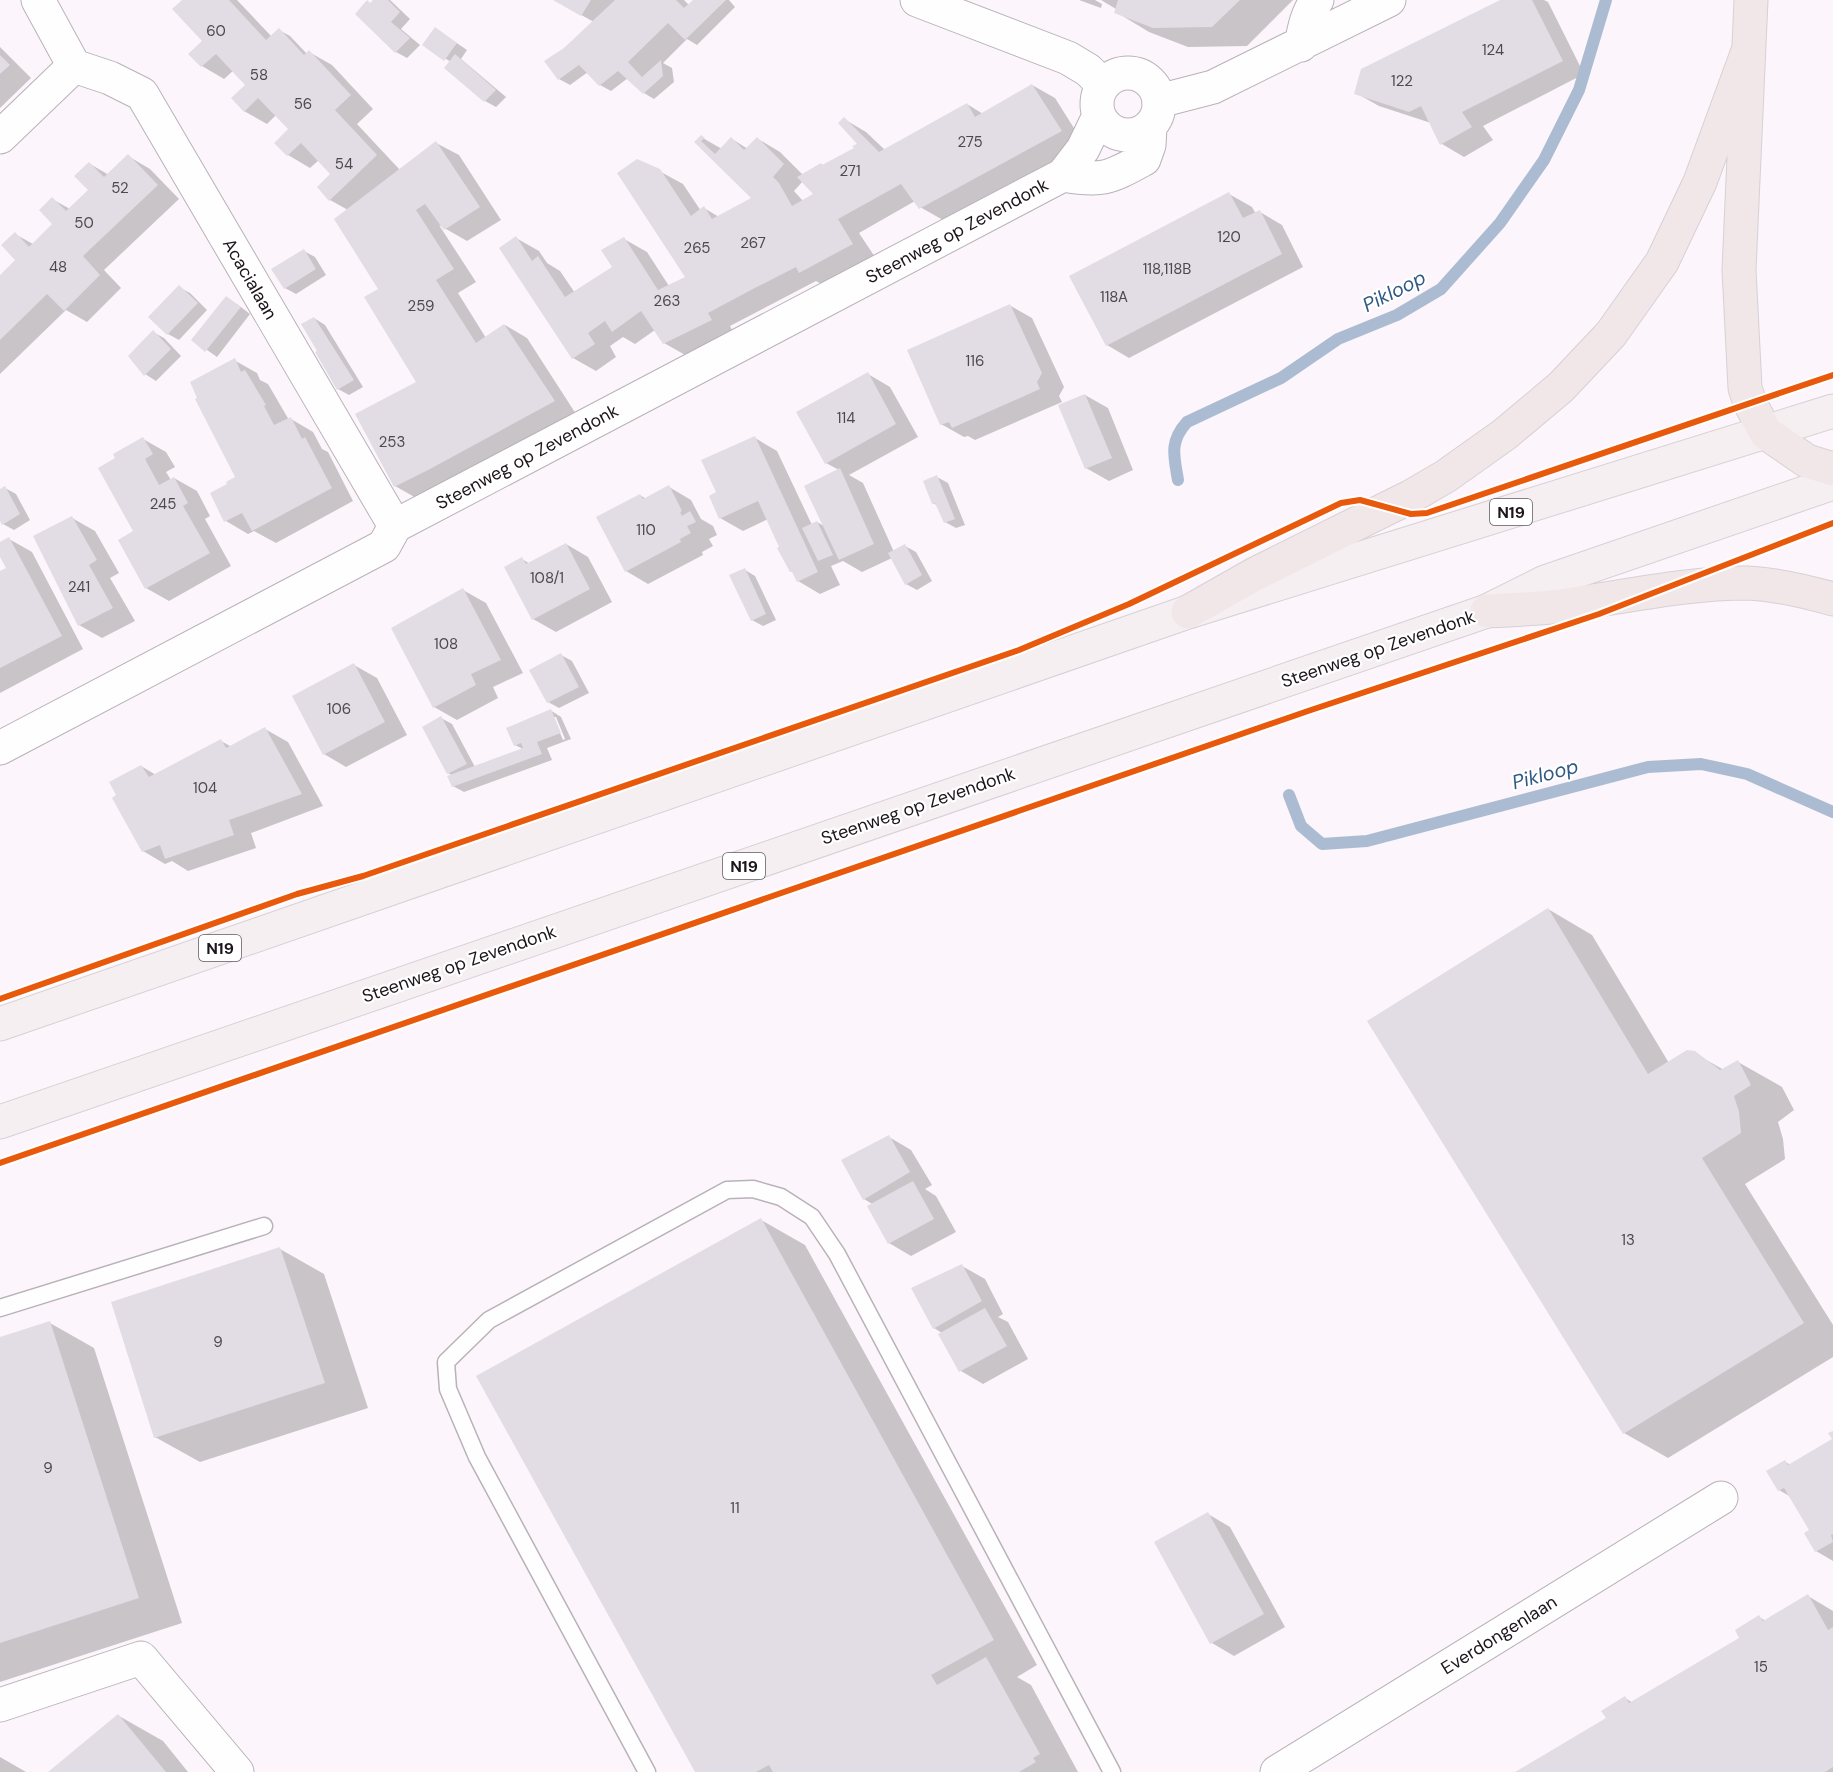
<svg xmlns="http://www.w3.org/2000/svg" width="1833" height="1772" viewBox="0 0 1833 1772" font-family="'DM Sans',sans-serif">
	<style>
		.shadow { fill: #0003; fill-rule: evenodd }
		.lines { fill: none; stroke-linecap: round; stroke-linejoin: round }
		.stream { stroke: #abbcd2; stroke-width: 12 }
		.building { fill: #e2dde4 }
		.service-casing { stroke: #b9b2b8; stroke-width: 19 }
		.minor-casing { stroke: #b9b2b8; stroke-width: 35 }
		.tertiary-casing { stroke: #b9b2b8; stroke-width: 35 }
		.primary-casing { stroke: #d5d1d4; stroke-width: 35 }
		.motorway-casing { stroke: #d5d1d4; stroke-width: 35 }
		.service { stroke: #fffefe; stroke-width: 16 }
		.minor { stroke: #fffefe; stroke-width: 33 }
		.tertiary { stroke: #fffefe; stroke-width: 33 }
		.primary { stroke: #f6eff2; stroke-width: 33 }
		.motorway { stroke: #f1e7e8; stroke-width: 33 }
		.cycleway-casing { stroke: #fff; stroke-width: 10 }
		.cycleway { stroke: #e8590c; stroke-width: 6 }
		.labels { text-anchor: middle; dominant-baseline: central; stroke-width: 4.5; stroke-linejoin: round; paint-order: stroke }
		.number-label { font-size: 15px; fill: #4e484e }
		.shield { fill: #fff; stroke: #605b5f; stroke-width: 1.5 }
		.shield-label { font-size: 16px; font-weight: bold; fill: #1c151b }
		.street-label { font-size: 18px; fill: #1c151b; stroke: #fff }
		.water-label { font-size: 20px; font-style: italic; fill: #305983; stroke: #fff }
	</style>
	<rect width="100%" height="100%" fill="#fcf5fb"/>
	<path class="shadow" d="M 185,0 L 237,0 L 272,37 L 279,30 L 290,36 L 307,54 L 309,52 L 332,65 L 373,109 L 357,124 L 400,170 L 436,143 L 459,155 L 501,220 L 467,241 L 439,225 L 476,282 L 458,293 L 486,338 L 505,325 L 527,338 L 576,414 L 418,499 L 395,486 L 418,382 L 348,210 L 330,200 L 332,174 L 319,160 L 310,168 L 288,155 L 290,129 L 276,115 L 267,124 L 244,111 L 247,85 L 234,70 L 224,79 L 202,66 L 204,41 Z
		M 375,0 L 390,0 L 410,19 L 401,29 L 420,45 L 407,58 L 396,52 L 357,14 Z
		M 554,0 L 684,0 L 689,5 L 695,0 L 729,0 L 735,7 L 697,45 L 687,39 L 663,63 L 672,68 L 674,82 L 654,99 L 644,93 L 628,78 L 611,91 L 600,85 L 588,72 L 570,85 L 559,79 L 565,49 L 594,22 Z
		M 1079,0 L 1095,0 L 1102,4 L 1101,8 Z
		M 1101,0 L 1293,0 L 1247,46 L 1188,47 L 1149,32 L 1116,12 L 1116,9 Z
		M 1503,0 L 1544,0 L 1548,2 L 1584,74 L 1483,126 L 1493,140 L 1464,157 L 1442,144 L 1431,123 L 1379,106 L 1356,93 Z
		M 436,29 L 467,50 L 461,59 L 506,97 L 496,107 L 485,101 L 451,62 L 424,45 Z
		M 0,47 L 31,78 L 0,108 Z
		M 1032,85 L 1055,98 L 1084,144 L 943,220 L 920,207 L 915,201 L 859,233 L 875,257 L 823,285 L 816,281 L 730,326 L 733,332 L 687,356 L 664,343 L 655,330 L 635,344 L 623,337 L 610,346 L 616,357 L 596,371 L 573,358 L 516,238 L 539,251 L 547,263 L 560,271 L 575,293 L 614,267 L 624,239 L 647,252 L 669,286 L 687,277 L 659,171 L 683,184 L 701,211 L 704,208 L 719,217 L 753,198 L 696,142 L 701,137 L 722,149 L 732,139 L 748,149 L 758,139 L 780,152 L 803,175 L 821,164 L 824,166 L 856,149 L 859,144 L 844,119 L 866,132 L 885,150 L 967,104 L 983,114 ZM 803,181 L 815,194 L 803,201 L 794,191 Z
		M 128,156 L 150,169 L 179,199 L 104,270 L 121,288 L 87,322 L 66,310 L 0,374 L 0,277 L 17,260 L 15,234 L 33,244 L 54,224 L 52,199 L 70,209 L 90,190 L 90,164 L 109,175 Z
		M 1229,194 L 1252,207 L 1256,214 L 1260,212 L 1282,225 L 1303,267 L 1129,358 L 1107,345 Z
		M 304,251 L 315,257 L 326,275 L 296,294 L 285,288 Z
		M 179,287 L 190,293 L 207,310 L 179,340 L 168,334 Z
		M 237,304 L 250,314 L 217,357 L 193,340 Z
		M 1009,305 L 1032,318 L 1064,387 L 1059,396 L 1062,402 L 975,440 L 968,436 L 964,437 L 941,424 Z
		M 314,318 L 325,325 L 363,387 L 349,395 L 338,389 L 319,351 Z
		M 153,332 L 164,338 L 181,356 L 156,381 L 145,374 Z
		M 234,360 L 257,373 L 260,380 L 268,384 L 289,420 L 291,419 L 313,432 L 322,449 L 328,452 L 353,501 L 276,543 L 254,531 L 248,534 L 226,521 L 229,485 L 237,477 Z
		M 868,374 L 890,387 L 918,437 L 849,475 L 863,483 L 894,552 L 905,546 L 916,552 L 932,581 L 917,590 L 906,584 L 892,558 L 862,572 L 843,561 L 831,566 L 840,585 L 820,594 L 798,581 L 794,573 L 791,571 L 768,519 L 743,531 L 720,518 L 718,492 L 755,438 L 777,451 L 812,525 L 817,522 L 824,526 L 839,470 L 826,463 Z
		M 1085,395 L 1108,408 L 1133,470 L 1109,481 L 1086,468 Z
		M 143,439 L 166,452 L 175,467 L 166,472 L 171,480 L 174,478 L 197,491 L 210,516 L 205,519 L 231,566 L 169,601 L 146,588 L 135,532 Z
		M 937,477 L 948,483 L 965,525 L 956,528 L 945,522 L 938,506 L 933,503 Z
		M 669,487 L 691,500 L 701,519 L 713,526 L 717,535 L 709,539 L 713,546 L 702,552 L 703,555 L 648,584 L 626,571 L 640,495 L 646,499 Z
		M 5,488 L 16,494 L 30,520 L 14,530 L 3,524 L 0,518 L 0,491 Z
		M 72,518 L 95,531 L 119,573 L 110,578 L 135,621 L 102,638 L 79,625 Z
		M 9,539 L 32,552 L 83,649 L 0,693 L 0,573 L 8,569 L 0,553 L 0,544 Z
		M 566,544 L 588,557 L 612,602 L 556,632 L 533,619 L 506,567 L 522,559 L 530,564 Z
		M 745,570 L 755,576 L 776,620 L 763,626 L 752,620 Z
		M 463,590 L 486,603 L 523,673 L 493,687 L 498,698 L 457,720 L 434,707 L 393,629 Z
		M 561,655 L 572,661 L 589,693 L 559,708 L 548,702 Z
		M 354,665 L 377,678 L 407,735 L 346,767 L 324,754 Z
		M 550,710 L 561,717 L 571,739 L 547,748 L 552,760 L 464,792 L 453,786 L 453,776 L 448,773 L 441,718 L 452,724 L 475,767 L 523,749 L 515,745 ZM 553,717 L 556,717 L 565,739 L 563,740 Z
		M 265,729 L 288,742 L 323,806 L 251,833 L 256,848 L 188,871 L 172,861 L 165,864 L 143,851 L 118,796 L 141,766 L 156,775 L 221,741 L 232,747 Z
		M 1548,909 L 1592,935 L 1669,1063 L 1694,1053 L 1724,1070 L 1738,1062 L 1782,1087 L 1794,1110 L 1778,1122 L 1783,1139 L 1785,1159 L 1745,1184 L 1833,1325 L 1833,1357 L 1668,1458 L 1624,1433 Z
		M 889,1137 L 911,1150 L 932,1185 L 925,1189 L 936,1196 L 956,1232 L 911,1256 L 889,1243 L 874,1205 L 864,1199 Z
		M 761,1220 L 805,1245 L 1037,1665 L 1017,1677 L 1031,1685 L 1078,1772 L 697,1772 Z
		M 280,1249 L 324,1274 L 368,1408 L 200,1462 L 155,1437 Z
		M 962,1266 L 985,1279 L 1003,1314 L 998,1317 L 1008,1322 L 1028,1359 L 983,1384 L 961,1371 L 940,1334 L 942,1333 L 934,1328 Z
		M 50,1323 L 94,1348 L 182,1623 L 0,1682 L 0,1338 Z
		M 1833,1440 L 1833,1561 L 1816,1551 L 1806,1533 L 1811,1530 L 1791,1497 L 1779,1490 L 1785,1462 L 1791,1465 Z
		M 1208,1514 L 1230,1527 L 1285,1627 L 1234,1656 L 1212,1643 Z
		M 1808,1596 L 1833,1611 L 1833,1772 L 1518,1772 L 1608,1719 L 1625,1698 L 1633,1703 L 1741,1638 L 1759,1617 L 1766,1621 Z
		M 119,1716 L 163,1741 L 188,1772 L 50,1772 Z
		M 0,1757 L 26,1772 L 0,1772 Z"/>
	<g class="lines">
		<path class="stream" d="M 1178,480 C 1174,456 1169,442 1187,422 L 1281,378 L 1338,339 L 1397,315 L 1441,289 L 1500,223 L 1544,160 L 1579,90 L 1606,0
			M 1289,795 L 1301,826 L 1322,844 L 1367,841 L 1648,767 L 1701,764 L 1747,774 L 1833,812"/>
	</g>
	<path class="building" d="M 182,0 L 229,0 L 266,40 L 279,28 L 304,55 L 309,50 L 351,95 L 335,110 L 377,155 L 329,201 L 317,187 L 330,174 L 301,143 L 287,156 L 274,143 L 288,129 L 258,98 L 244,112 L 231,98 L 245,85 L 216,54 L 201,67 L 188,54 L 202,41 L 172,9 Z
		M 367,0 L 370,3 L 373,0 L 388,0 L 400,12 L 391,22 L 410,38 L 395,53 L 355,14 Z
		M 553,0 L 591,0 L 581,16 Z
		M 615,0 L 676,0 L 684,8 L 693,0 L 726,0 L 685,40 L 668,23 L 628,62 L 642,77 L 661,60 L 663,76 L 643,94 L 618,71 L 599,86 L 579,65 L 558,80 L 544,61 L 564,48 Z
		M 1118,0 L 1240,0 L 1212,27 L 1153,28 L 1114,13 Z
		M 1500,0 L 1532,0 L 1563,61 L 1462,112 L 1472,127 L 1440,145 L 1421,106 L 1409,112 L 1354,94 L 1361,69 Z
		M 435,27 L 457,43 L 444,61 L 422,45 Z
		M 455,54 L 496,90 L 484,102 L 444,68 Z
		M 0,55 L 10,65 L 0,74 Z
		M 1032,84 L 1062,131 L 919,209 L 901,184 L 838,219 L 853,244 L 799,273 L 796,267 L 751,290 L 708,313 L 712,320 L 663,344 L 641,311 L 612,332 L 605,321 L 588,333 L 595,344 L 572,359 L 499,248 L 516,236 L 532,261 L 538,256 L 565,297 L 612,267 L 601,250 L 624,237 L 658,290 L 685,277 L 617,173 L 637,159 L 660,169 L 691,216 L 704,206 L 712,219 L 751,198 L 694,142 L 701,135 L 705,138 L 701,141 L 715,154 L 731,137 L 744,150 L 757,137 L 784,164 L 773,177 L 779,183 L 792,206 L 813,194 L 797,177 L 821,163 L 822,165 L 854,148 L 852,146 L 857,144 L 838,123 L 844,117 L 879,152 L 967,103 L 975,117 Z
		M 436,141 L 480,207 L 444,230 L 425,204 L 416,210 L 454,269 L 436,280 L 476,343 L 504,324 L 555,401 L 430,469 L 394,487 L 355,414 L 416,382 L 364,297 L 378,289 L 334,219 Z
		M 128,154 L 158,185 L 83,256 L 100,275 L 64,311 L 47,294 L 0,340 L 0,275 L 15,260 L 1,245 L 15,232 L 29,247 L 52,224 L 39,210 L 52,197 L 66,211 L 88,190 L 74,176 L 89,162 L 104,177 Z
		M 1229,192 L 1243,218 L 1260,210 L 1282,254 L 1106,346 L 1069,276 Z
		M 304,249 L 316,269 L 284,289 L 271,269 Z
		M 179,285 L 198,303 L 167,335 L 148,317 Z
		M 226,296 L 241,307 L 205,352 L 191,340 Z
		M 1010,304 L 1042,373 L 1037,382 L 1040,389 L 952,428 L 949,422 L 940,425 L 907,350 Z
		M 314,317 L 354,380 L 337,390 L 315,352 L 317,351 L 301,324 Z
		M 153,330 L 171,349 L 144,376 L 128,356 Z
		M 235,358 L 241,372 L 245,370 L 266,405 L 264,406 L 274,425 L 291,417 L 302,439 L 305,437 L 332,488 L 252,531 L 242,513 L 224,522 L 210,493 L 227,484 L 226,482 L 235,477 L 195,399 L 197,398 L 190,382 Z
		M 868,372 L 896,424 L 825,464 L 796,412 Z
		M 1085,394 L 1112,458 L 1085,469 L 1058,405 Z
		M 755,436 L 818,572 L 797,582 L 792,572 L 790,572 L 777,548 L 779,547 L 758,501 L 719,519 L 709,496 L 716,492 L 701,460 Z
		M 143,437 L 153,454 L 145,459 L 159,485 L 174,477 L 188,503 L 183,506 L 210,553 L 145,589 L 118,540 L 133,531 L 98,468 L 115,458 L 113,454 Z
		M 840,468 L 874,544 L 839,560 L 804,486 Z
		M 937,475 L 955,519 L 944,523 L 935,503 L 932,504 L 923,481 Z
		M 669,485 L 682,511 L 680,512 L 682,516 L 690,511 L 696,522 L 687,526 L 691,533 L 680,539 L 681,542 L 625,572 L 596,517 L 640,494 L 643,499 Z
		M 5,486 L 20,514 L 2,525 L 0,521 L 0,489 Z
		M 72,516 L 97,560 L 89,565 L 113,608 L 78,626 L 33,536 Z
		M 817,521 L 833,555 L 818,561 L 802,528 Z
		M 9,537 L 62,636 L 0,668 L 0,571 L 6,568 L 0,557 L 0,542 Z
		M 566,543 L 590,589 L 532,620 L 504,567 L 522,557 L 526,564 Z
		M 905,544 L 922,575 L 905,585 L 888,553 Z
		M 745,568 L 766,614 L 751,621 L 729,575 Z
		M 463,588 L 501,660 L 471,674 L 476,685 L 433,708 L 391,628 Z
		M 561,653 L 579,687 L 547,703 L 529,670 Z
		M 354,663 L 385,722 L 323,755 L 292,696 Z
		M 551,709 L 561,733 L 537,742 L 542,754 L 452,787 L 447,776 L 523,748 L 521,743 L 514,746 L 506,728 Z
		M 441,716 L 467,764 L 447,774 L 422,727 Z
		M 265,727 L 302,794 L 229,820 L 234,835 L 165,859 L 160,845 L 142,852 L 112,798 L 116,795 L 109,782 L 141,765 L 149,777 L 221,739 L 226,748 Z
		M 1548,908 L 1648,1074 L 1687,1050 L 1695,1051 L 1720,1070 L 1738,1060 L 1751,1085 L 1734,1096 L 1739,1112 L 1741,1133 L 1702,1158 L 1804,1323 L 1623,1434 L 1367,1021 Z
		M 889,1135 L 910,1172 L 863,1200 L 841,1160 Z
		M 913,1181 L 934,1219 L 888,1244 L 867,1206 Z
		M 761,1218 L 994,1640 L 931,1675 L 937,1685 L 986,1657 L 1040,1754 L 1033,1758 L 1036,1762 L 1019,1772 L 773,1772 L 769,1765 L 756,1772 L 695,1772 L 476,1376 Z
		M 280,1247 L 325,1383 L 154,1438 L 111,1302 Z
		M 962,1264 L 982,1301 L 933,1329 L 911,1288 Z
		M 985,1308 L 1007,1346 L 959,1372 L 938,1334 Z
		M 50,1321 L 139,1598 L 0,1643 L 0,1337 Z
		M 1833,1431 L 1833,1534 L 1831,1535 L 1833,1542 L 1815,1552 L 1804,1533 L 1809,1530 L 1784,1488 L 1778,1491 L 1766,1471 L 1785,1460 L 1788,1465 L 1832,1439 L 1828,1433 Z
		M 1208,1512 L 1264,1614 L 1210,1644 L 1154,1542 Z
		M 1808,1594 L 1828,1630 L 1833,1627 L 1833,1767 L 1825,1772 L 1515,1772 L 1606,1718 L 1601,1711 L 1625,1696 L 1629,1703 L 1739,1638 L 1735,1630 L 1759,1615 L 1763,1621 Z
		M 118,1714 L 166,1772 L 48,1772 Z"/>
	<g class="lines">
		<defs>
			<path id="service" d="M 0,1308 L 264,1226
				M 647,1772 L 477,1457 L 448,1389 L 446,1362 L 489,1320 L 727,1190 L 753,1189 L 781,1197 L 812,1217 L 837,1254 L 1112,1772"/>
			<path id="minor" d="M 1301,45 C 1304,29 1307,13 1317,0
				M 74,66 L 110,78 L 142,94 L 395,526
				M 1159,101 L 1213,87 L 1389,0
				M 0,137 L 74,66 L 38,0
				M 0,1705 L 141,1658 L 237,1772
				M 1277,1772 L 1721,1498"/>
			<path id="tertiary" d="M 917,0 L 1068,58 L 1088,70 L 1103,85
				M1097 104a31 31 0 1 1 62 0a31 31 0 1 1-62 0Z
				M 1063,175 C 1103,182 1109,178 1144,159 L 1149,145 L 1150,127
				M 0,748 L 384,546 L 395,526 L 1063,175 L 1083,149 L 1099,116"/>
			<path id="primary" d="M 0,1024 L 1188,612 L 1833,411
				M 0,1122 L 1487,611 L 1545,582 L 1833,483"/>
			<path id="motorway" d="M 1751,0 L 1739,270 L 1745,388 L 1750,403 L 1766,433 L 1807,461 L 1833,469
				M 1487,611 C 1508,610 1530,609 1551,607 C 1617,599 1681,583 1747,583 C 1774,584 1808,592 1833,599
				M 1188,612 L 1255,574 L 1410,497 L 1446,476 L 1505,434 L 1561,387 L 1611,334 L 1662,262 L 1700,182 L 1748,51"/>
		</defs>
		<use href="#service" class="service-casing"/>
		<use href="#minor" class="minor-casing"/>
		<use href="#tertiary" class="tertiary-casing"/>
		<use href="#primary" class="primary-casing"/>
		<use href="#motorway" class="motorway-casing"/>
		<use href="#service" class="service"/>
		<use href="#minor" class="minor"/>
		<use href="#tertiary" class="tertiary"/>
		<use href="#primary" class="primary"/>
		<use href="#motorway" class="motorway"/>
		<defs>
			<path id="cycleway" d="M 0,999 L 297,894 L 363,876 L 1019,650 L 1129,604 L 1341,503 L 1360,500 L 1411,514 L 1427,513 L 1833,375
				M 0,1163 L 1308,711 L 1599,614 L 1833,523"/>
		</defs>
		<use href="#cycleway" class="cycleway-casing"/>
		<use href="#cycleway" class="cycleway"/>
	</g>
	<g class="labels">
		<g class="number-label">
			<text x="216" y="31">60</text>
			<text x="1493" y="50">124</text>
			<text x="259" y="75">58</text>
			<text x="1402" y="81">122</text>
			<text x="303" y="104">56</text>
			<text x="970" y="142">275</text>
			<text x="344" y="164">54</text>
			<text x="850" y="171">271</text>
			<text x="120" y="188">52</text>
			<text x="84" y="223">50</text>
			<text x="1229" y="237">120</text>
			<text x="753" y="243">267</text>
			<text x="697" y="248">265</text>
			<text x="58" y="267">48</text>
			<text x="1167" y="269">118,118B</text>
			<text x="1114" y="297">118A</text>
			<text x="667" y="301">263</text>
			<text x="421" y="306">259</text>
			<text x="975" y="361">116</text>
			<text x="846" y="418">114</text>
			<text x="392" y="442">253</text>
			<text x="163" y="504">245</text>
			<text x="646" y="530">110</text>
			<text x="547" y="578">108/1</text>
			<text x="79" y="587">241</text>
			<text x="446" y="644">108</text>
			<text x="339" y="709">106</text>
			<text x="205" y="788">104</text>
			<text x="1628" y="1240">13</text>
			<text x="218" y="1342">9</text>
			<text x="48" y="1468">9</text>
			<text x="735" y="1508">11</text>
			<text x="1761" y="1667">15</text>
		</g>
		<g class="shield">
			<rect x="1490" y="499" width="42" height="26" rx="4.5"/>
			<rect x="723" y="853" width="42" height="26" rx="4.5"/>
			<rect x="199" y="935" width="42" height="26" rx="4.5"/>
		</g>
		<g class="shield-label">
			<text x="1511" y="512">N19</text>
			<text x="744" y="866">N19</text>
			<text x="220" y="948">N19</text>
		</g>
		<g class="street-label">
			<text transform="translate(957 231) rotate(-28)">Steenweg op Zevendonk</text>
			<text transform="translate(250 279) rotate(60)">Acacialaan</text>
			<text transform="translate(527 457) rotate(-28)">Steenweg op Zevendonk</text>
			<text transform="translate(1378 649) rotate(-19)">Steenweg op Zevendonk</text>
			<text transform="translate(918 806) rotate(-19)">Steenweg op Zevendonk</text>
			<text transform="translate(459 964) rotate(-19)">Steenweg op Zevendonk</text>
			<text transform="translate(1499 1635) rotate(-32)">Everdongenlaan</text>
		</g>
		<g class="water-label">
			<text transform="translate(1394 291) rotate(-27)">Pikloop</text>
			<text transform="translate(1545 774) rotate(-15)">Pikloop</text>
		</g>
	</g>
</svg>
